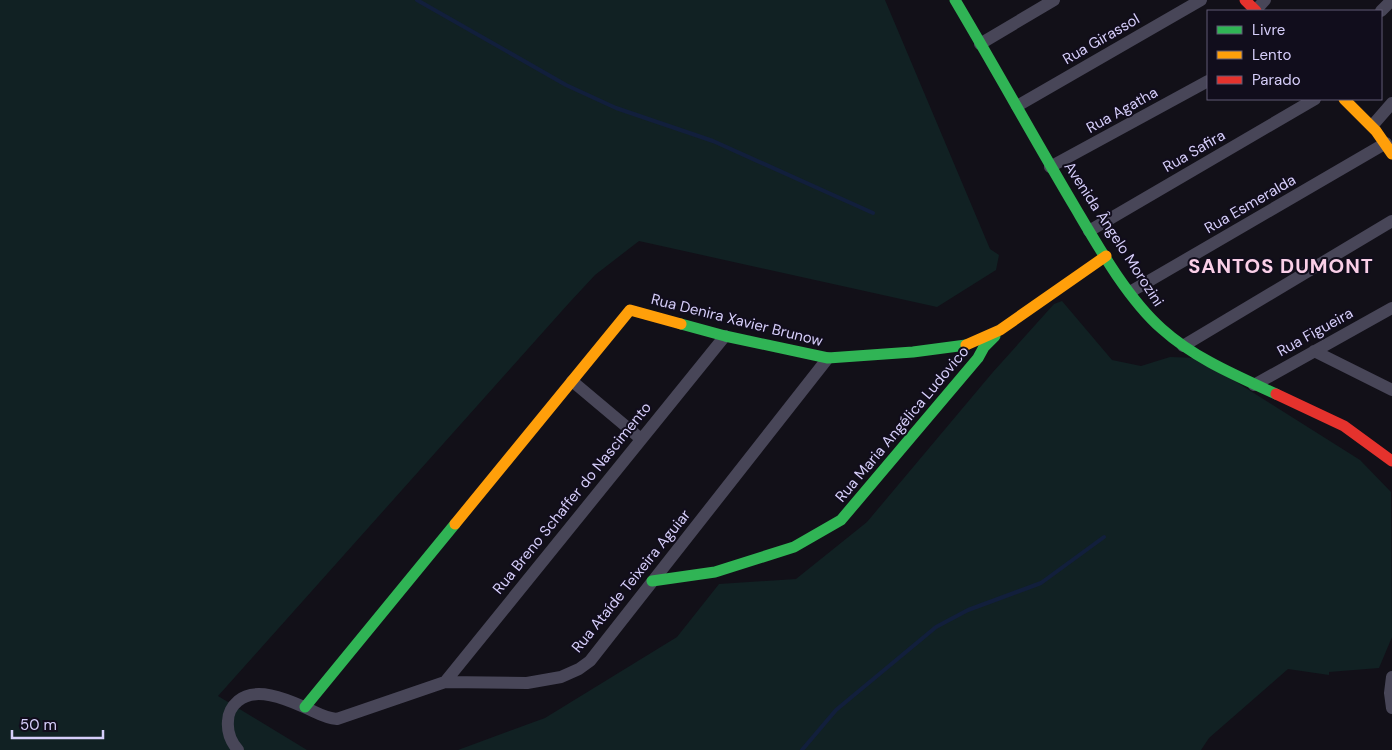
<svg xmlns="http://www.w3.org/2000/svg" width="1392" height="750" viewBox="0 0 1392 750" font-family="'DM Sans',sans-serif">
	<style>
		.green { fill: #112123 }
		.lines { fill: none; stroke-linecap: round; stroke-linejoin: round }
		.stream { stroke: #121f3c; stroke-width: 4 }
		.street { stroke: #484658; stroke-width: 12 }
		.fast { stroke: #30b455; stroke-width: 11 }
		.slow { stroke: #ff9f0a; stroke-width: 11 }
		.jam { stroke: #e5322d; stroke-width: 11 }
		.labels { text-anchor: middle; dominant-baseline: central; stroke-width: 4; stroke-linejoin: round; paint-order: stroke }
		.street-label { font-size: 15px; fill: #d6cefa; stroke: #110d1c }
		.district-label { font-size: 20px; font-weight: bold; letter-spacing: 1px; fill: #facfe7; stroke: #110d1c }
	</style>
	<rect width="100%" height="100%" fill="#121018"/>
	<path class="green" d="M 0,0 L 885,0 L 990,249 L 999,255 L 996,270 L 937,307 L 639,241 L 595,275 L 569,303 L 218,696 L 307,750 L 0,750 Z
		M 1062,301 L 1112,360 L 1141,366 L 1170,357 L 1198,358 L 1360,460 L 1391,492 L 1392,637 L 1379,668 L 1329,672 L 1329,675 L 1288,669 L 1209,738 L 1201,750 L 458,750 L 545,718 L 677,637 L 719,584 L 796,579 L 867,522 L 993,372 L 1054,304 Z"/>
	<g class="lines">
		<path class="stream" d="M 417,0 L 566,85 L 616,108 L 713,141 L 873,213
			M 802,750 L 836,710 L 936,627 L 968,610 L 1041,583 L 1104,537"/>
		<path class="street" d="M 1255,11 L 1265,0
			M 1381,11 L 1392,0
			M 980,44 L 1054,0
			M 1017,106 L 1201,0
			M 1372,126 L 1392,103
			M 1050,167 L 1208,81
			M 1089,231 L 1315,99
			M 1130,292 L 1386,143
			M 1183,346 L 1392,221
			M 1314,351 L 1392,390
			M 572,381 L 641,439
			M 1254,385 L 1392,308
			M 1392,677 L 1390,693 L 1392,708
			M 445,682 L 725,336
			M 238,750 C 231,742 227,732 228,721 C 228,714 232,706 238,701 C 255,686 286,699 304,707 C 316,712 324,718 337,719 L 445,682 L 527,683 L 561,677 L 579,669 L 590,661 L 828,358"/>
		<path class="fast" d="M 955,0 C 996,69 1035,140 1076,209 C 1099,248 1128,299 1162,329 C 1194,358 1237,376 1276,394
			M 681,324 L 725,336 L 828,358 L 913,352 L 966,345
			M 652,581 L 715,572 L 794,547 L 841,520 L 978,358 L 984,347 L 995,336
			M 305,707 L 455,524"/>
		<path class="slow" d="M 1344,99 L 1376,131 L 1392,154
			M 966,345 L 1000,330 L 1106,256
			M 455,524 L 630,310 L 681,324"/>
		<path class="jam" d="M 1245,0 L 1256,11
			M 1276,394 L 1344,426 L 1392,461"/>
	</g>
	<g class="labels">
		<g class="street-label">
			<text transform="translate(1101 39) rotate(-30)">Rua Girassol</text>
			<text transform="translate(1122 110) rotate(-29)">Rua Agatha</text>
			<text transform="translate(1194 151) rotate(-30)">Rua Safira</text>
			<text transform="translate(1250 204) rotate(-30)">Rua Esmeralda</text>
			<text transform="translate(1114 234) rotate(57)">Avenida Ângelo Morozini</text>
			<text transform="translate(737 320) rotate(14)">Rua Denira Xavier Brunow</text>
			<text transform="translate(1315 332) rotate(-29)">Rua Figueira</text>
			<text transform="translate(902 424) rotate(-50)">Rua Maria Angélica Ludovico</text>
			<text transform="translate(572 498) rotate(-51)">Rua Breno Schaffer do Nascimento</text>
			<text transform="translate(631 581) rotate(-51)">Rua Ataíde Teixeira Aguiar</text>
		</g>
		<g class="district-label">
			<text x="1281" y="266">SANTOS DUMONT</text>
		</g>
	</g>
	<rect x="1207" y="10" width="175" height="90" fill="#110d1c" stroke="#605a75"/>
	<rect x="1217" y="26" width="25" height="8" fill="#30b455" stroke="#605a75"/>
	<text x="1252" y="35" font-size="15" fill="#d6cefa">Livre</text>
	<rect x="1217" y="51" width="25" height="8" fill="#ff9f0a" stroke="#605a75"/>
	<text x="1252" y="60" font-size="15" fill="#d6cefa">Lento</text>
	<rect x="1217" y="76" width="25" height="8" fill="#e5322d" stroke="#605a75"/>
	<text x="1252" y="85" font-size="15" fill="#d6cefa">Parado</text>
	<path d="M12 730v8h91v-8" fill="none" stroke="#d6cefa" stroke-width="2.5"/>
	<text x="20" y="730" font-size="15" fill="#d6cefa" stroke="#110d1c" stroke-width="4" paint-order="stroke">50 m</text>
</svg>
